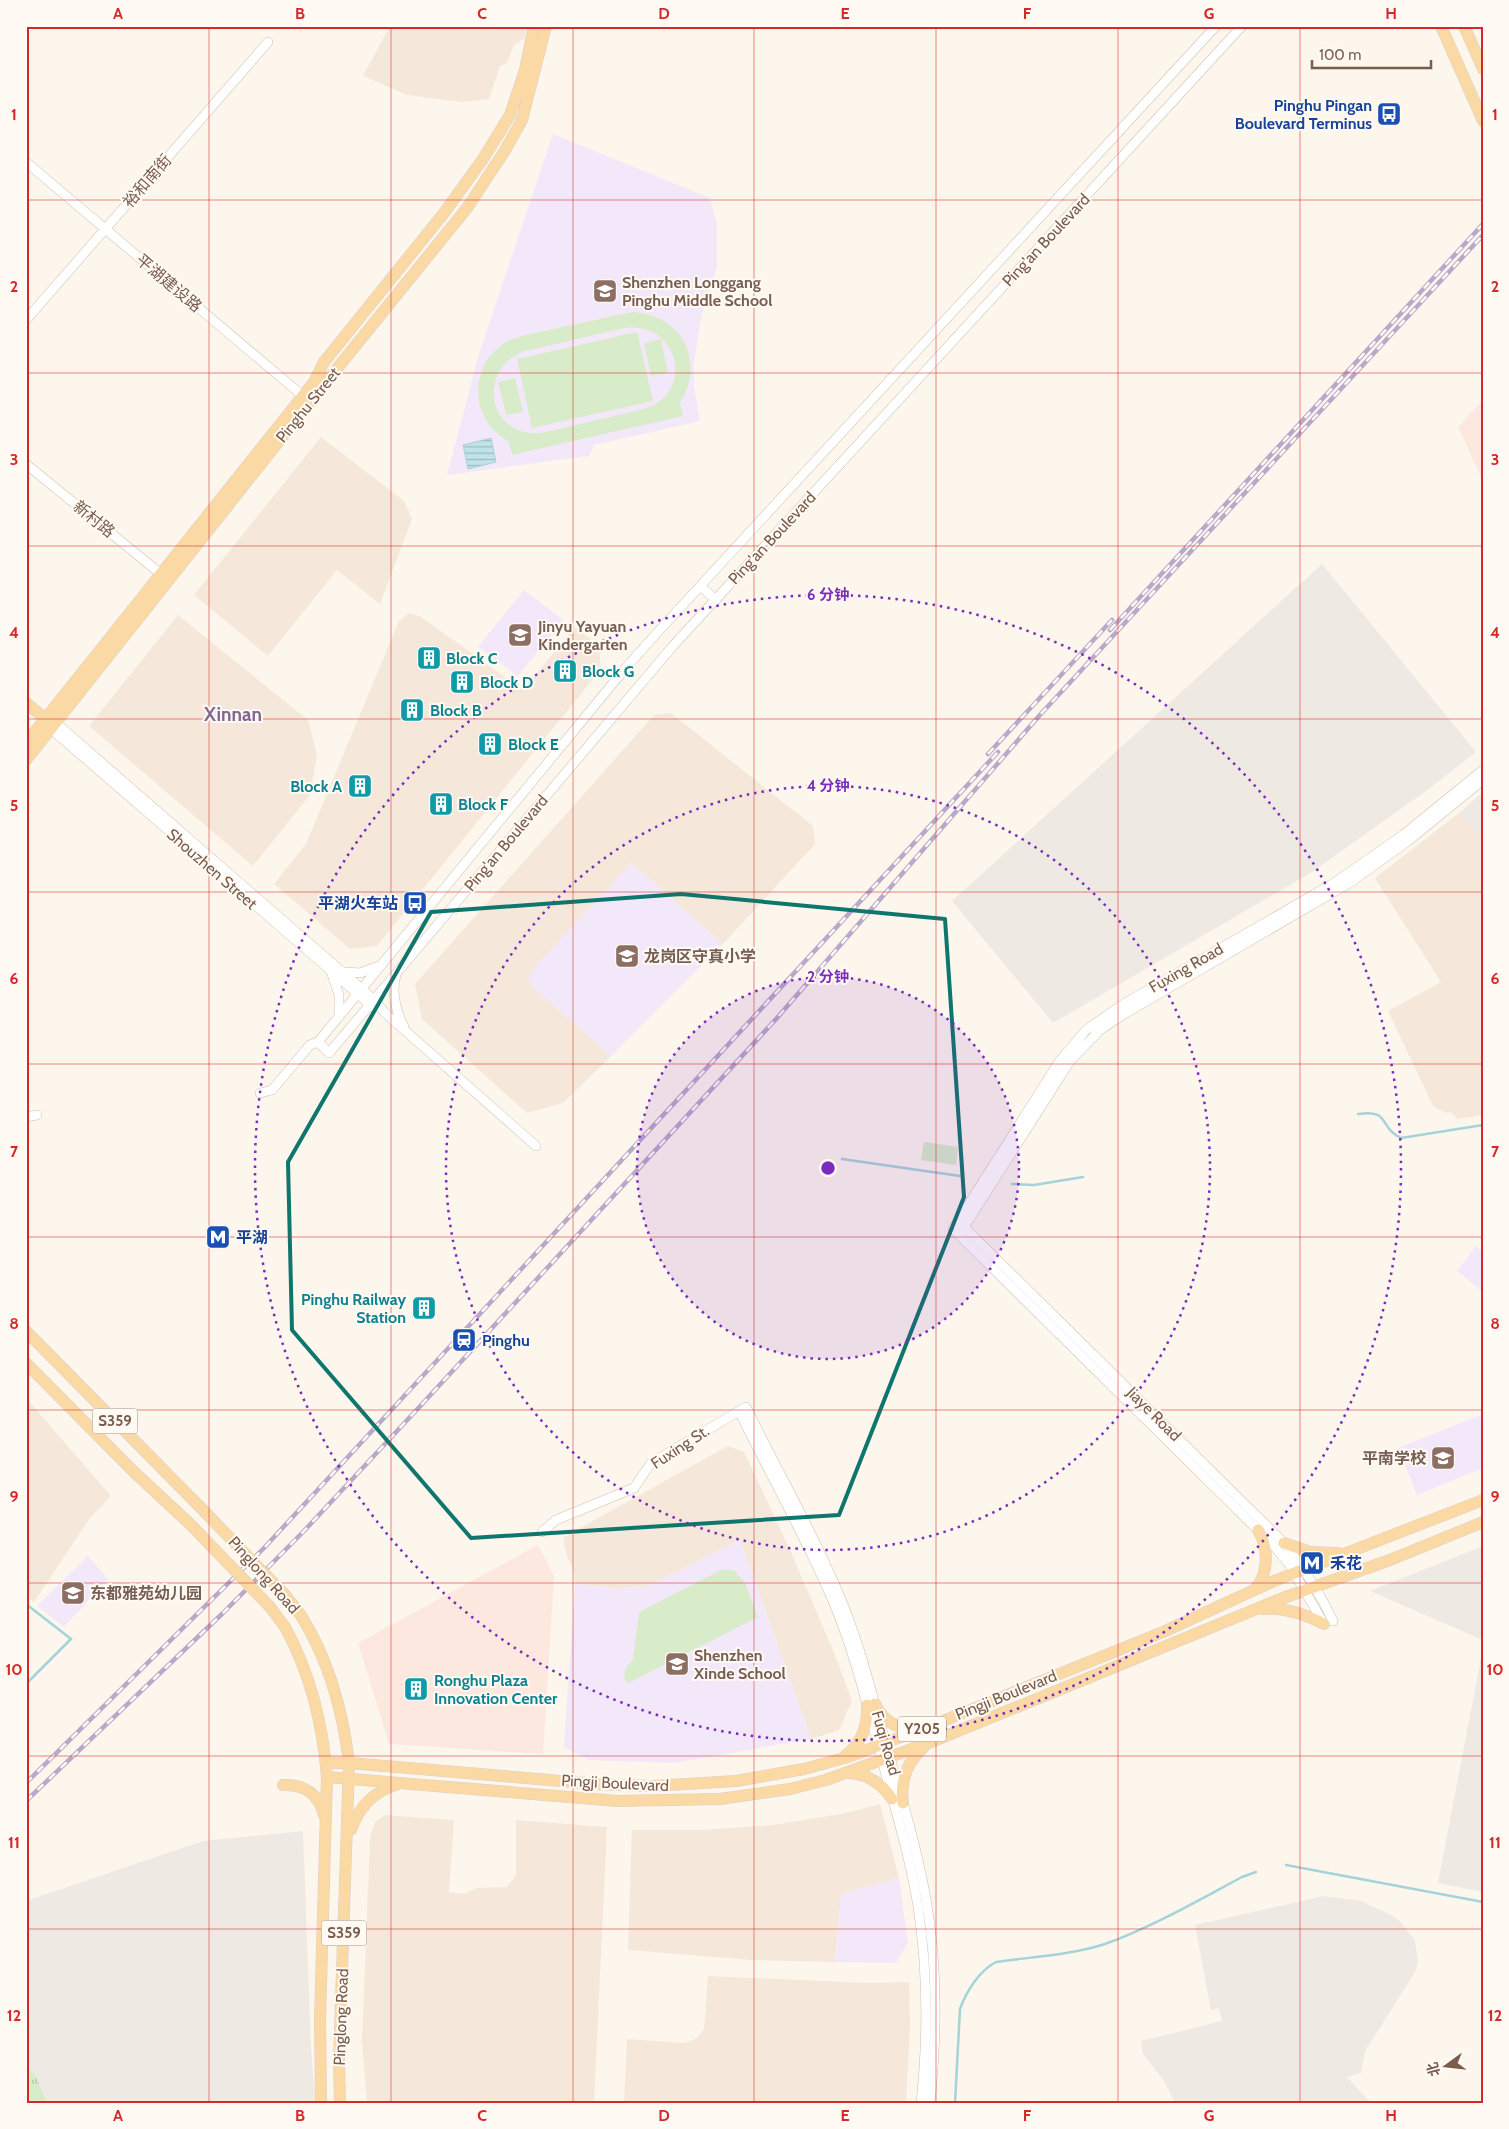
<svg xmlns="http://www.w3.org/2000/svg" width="1509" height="2129" viewBox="0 0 1509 2129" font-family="Cabin,'Noto Sans SC',sans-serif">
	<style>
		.residential { fill: #f5e8da }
		.commercial { fill: #fde8e0 }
		.industrial { fill: #efe9e4 }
		.education { fill: #f3e8fa }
		.grass { fill: #d8ecc9; fill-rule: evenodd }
		.park { fill: url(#park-tufts) }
		.water { fill: url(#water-rules); stroke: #a5d3da }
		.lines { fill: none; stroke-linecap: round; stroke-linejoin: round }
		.stream { stroke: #a5d3da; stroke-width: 2.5 }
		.minor-casing { stroke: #d1beb0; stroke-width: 10 }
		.major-casing { stroke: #dad1cd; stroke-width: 12 }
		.minor { stroke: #fff; stroke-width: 9 }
		.major { stroke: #fbd9a5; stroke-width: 11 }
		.rail-casing { stroke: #b9a8c9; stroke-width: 4.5 }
		.rail { stroke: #fffaf3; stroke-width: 2.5; stroke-dasharray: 8; stroke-linecap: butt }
		.major-bridge-casing { stroke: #dad1cd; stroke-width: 12; stroke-linecap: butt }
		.major-bridge { stroke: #fbd9a5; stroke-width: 11 }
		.marked { fill: none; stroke: #0f766e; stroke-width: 4; stroke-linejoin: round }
		.grid { fill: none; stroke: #d62828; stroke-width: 1; stroke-opacity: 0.55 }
		.ring { fill: none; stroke: #7b2cbf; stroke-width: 2.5; stroke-dasharray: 2.5 5 }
		.labels { text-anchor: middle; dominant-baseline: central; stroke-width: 4; stroke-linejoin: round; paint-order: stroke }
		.shield { fill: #fffaf3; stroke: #a28b7f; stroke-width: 1 }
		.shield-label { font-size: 15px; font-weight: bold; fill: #7a5c4d }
		.transit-label { font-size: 16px; font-weight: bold; fill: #164399; stroke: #fffaf3; text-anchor: start }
		.street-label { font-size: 16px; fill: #7a5c4d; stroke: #fffaf3 }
		.education-label { font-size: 16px; font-weight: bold; fill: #785e54; stroke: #fffaf3; text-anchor: start }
		.culture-label { font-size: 16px; font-weight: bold; fill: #0d838f; stroke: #fffaf3; text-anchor: start }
		.quarter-label { font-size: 19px; font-weight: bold; fill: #846695; stroke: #fffaf3 }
		.centre { fill: #7b2cbf; stroke: #fffaf3; stroke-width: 2.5 }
		.ring-label { font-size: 15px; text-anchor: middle; font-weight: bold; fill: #7b2cbf; stroke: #fffaf3; stroke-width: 4; stroke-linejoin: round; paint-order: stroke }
		.neatline { fill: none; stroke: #d62828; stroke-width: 2 }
		.grid-label { font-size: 16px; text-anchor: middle; font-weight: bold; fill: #d62828 }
	</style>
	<defs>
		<pattern id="park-tufts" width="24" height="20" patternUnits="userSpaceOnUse" patternTransform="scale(1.25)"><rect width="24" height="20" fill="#d8ecc9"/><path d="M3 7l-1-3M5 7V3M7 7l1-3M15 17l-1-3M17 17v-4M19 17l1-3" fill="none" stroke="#b4c2a5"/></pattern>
		<pattern id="water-rules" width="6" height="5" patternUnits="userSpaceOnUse" patternTransform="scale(1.25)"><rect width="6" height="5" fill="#bfe3e8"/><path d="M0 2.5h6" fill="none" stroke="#a0bbbe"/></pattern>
	</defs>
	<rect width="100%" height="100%" fill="#fdf6ec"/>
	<path class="residential" d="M 390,26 L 527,26 L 525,38 L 514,45 L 507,63 L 500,66 L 489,99 L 462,102 L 407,95 L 363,76 Z
		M 321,437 L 404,501 L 412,519 L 380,604 L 337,570 L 268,656 L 194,595 Z
		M 409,613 L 420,616 L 523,690 L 575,627 L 599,646 L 601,669 L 377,946 L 350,949 L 274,884 L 306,844 L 399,621 Z
		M 178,615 L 308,720 L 317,755 L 310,795 L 253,866 L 89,726 Z
		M 671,713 L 813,826 L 815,844 L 723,944 L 631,863 L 531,985 L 611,1056 L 563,1103 L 527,1113 L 422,1019 L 415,984 L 654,715 Z
		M 1459,813 L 1483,840 L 1483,1115 L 1457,1119 L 1453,1113 L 1444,1112 L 1433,1106 L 1388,1011 L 1441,982 L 1375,878 Z
		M 26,1398 L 111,1496 L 90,1518 L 34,1602 L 26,1596 Z
		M 728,1446 L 744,1452 L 790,1550 L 833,1650 L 852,1701 L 839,1730 L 811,1739 L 740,1540 L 651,1585 L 619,1589 L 575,1584 L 573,1567 L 568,1559 L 564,1544 L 564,1537 Z
		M 880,1804 L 899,1878 L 841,1894 L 835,1962 L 752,1960 L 628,1950 L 632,1830 L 702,1830 L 772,1825 L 841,1814 Z
		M 385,1815 L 454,1820 L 449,1892 L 465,1894 L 476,1888 L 507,1887 L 516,1875 L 516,1820 L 607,1827 L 594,2103 L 367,2103 L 362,2041 L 370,1837 L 375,1822 Z
		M 708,1976 L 869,1983 L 909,1982 L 910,2027 L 906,2103 L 624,2103 L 627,2039 L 685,2043 L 697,2038 L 704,2029 Z"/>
	<path class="commercial" d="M 1483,400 L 1483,482 L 1458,427 Z
		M 538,1545 L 554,1576 L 543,1754 L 389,1744 L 358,1643 Z"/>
	<path class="industrial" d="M 1322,564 L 1476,752 L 1426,791 L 1312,872 L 1053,1023 L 952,901 Z
		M 1483,792 L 1483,840 L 1459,813 Z
		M 1483,1546 L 1483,1640 L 1370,1591 Z
		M 1481,1658 L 1483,1658 L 1483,1892 L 1438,1883 Z
		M 303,1831 L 311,2046 L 315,2103 L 47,2103 L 36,2076 L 26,2066 L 26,1901 L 203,1841 Z
		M 1324,1896 L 1361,1901 L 1391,1915 L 1401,1922 L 1415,1941 L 1418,1962 L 1415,1972 L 1365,2051 L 1361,2073 L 1347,2077 L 1371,2103 L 1175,2103 L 1164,2081 L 1143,2054 L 1141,2041 L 1222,2021 L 1219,2008 L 1211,2010 L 1195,1925 Z"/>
	<path class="education" d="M 553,134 L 710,198 L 717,225 L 717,267 L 702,314 L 694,362 L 694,387 L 700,421 L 594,445 L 589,456 L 447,475 L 479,354 Z
		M 524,590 L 561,618 L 562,622 L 518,676 L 478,647 Z
		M 631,863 L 723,944 L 611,1056 L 534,988 L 529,979 L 533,969 Z
		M 1476,1246 L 1483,1252 L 1483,1292 L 1457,1271 Z
		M 1483,1414 L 1483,1468 L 1417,1495 L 1398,1448 Z
		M 740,1540 L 811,1739 L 673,1763 L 589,1760 L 564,1747 L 575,1584 L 619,1589 L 651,1585 Z
		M 88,1556 L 108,1579 L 64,1627 L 37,1606 Z
		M 899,1878 L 908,1943 L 896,1963 L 835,1962 L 841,1894 Z"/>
	<path class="grass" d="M 632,312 C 682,314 706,361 680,403 L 683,416 L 512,455 L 509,442 L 493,430 L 487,422 L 479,404 L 478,384 L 484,365 L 489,357 L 504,343 L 521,336 ZM 625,328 C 679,321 696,393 644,409 C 618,415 593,421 568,427 C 556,429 543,434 530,433 C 483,427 482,365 525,351 Z
		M 637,332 L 653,401 L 532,428 L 517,359 Z
		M 661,339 L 668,373 L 651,376 L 644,343 Z
		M 515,378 L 523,412 L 506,415 L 498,382 Z
		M 924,1142 L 958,1147 L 956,1165 L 921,1160 Z
		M 723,1569 L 735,1571 L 745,1583 L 758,1617 L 628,1683 L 624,1678 L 626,1667 L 633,1660 L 639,1612 Z"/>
	<path class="park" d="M 26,2066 L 36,2076 L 47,2103 L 26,2103 Z"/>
	<path class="water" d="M 491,438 L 496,462 L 468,469 L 463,445 Z"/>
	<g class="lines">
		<path class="stream" d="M 1358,1114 C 1391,1109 1378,1127 1401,1138 L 1483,1125
			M 842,1159 L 960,1176
			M 1012,1184 L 1034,1185 L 1083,1177
			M 26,1604 L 71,1639 L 26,1684
			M 1286,1865 L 1483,1902
			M 955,2103 L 960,2009 C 966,1992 979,1971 996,1962 C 1031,1957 1071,1955 1105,1944 C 1152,1927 1197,1901 1242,1877 L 1256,1872"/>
		<defs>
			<path id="minor" d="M 26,162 L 303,396 L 303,401
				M 26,320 L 268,42
				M 26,464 L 161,574
				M 700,586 L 716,600
				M 50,721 L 56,723 L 341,971 L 374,1000 L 385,1013 L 536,1146
				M 48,724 L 51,729 L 373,1007
				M 344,972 L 360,973 L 379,966
				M 332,974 L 339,995 L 339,1017
				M 396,975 C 391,993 396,1011 404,1027
				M 318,1042 L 329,1053 L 672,647 L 1242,26
				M 260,1093 L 272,1090 L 310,1045 L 318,1042 L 623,671 L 656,634 L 1216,26
				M 26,1117 L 37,1115
				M 960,1223 L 1284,1543 C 1303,1567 1320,1593 1333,1621
				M 959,1235 L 1070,1061 L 1100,1030 L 1124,1014 L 1351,882 L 1408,841 L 1483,780
				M 739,1411 C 770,1474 805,1536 833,1601 C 854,1651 867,1704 881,1756 C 894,1806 910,1856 918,1907 C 928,1972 928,2037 921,2103
				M 542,1532 L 556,1520 L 634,1488 L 651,1463 L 746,1407 C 776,1468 810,1527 837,1590 C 857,1635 869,1683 882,1730 C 898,1786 916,1842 926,1899 C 938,1966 937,2036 930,2103
				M 1324,1624 L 1289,1564 L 1274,1546 L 953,1229 L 1059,1062 L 1086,1030 L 1122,1005 L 1334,883 L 1403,835 L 1483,770"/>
			<path id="major" d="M 1441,26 L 1483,121
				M 1464,26 L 1483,69
				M 26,703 L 46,719
				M 26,743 L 314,382 L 324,362 L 444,213 L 483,159 L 510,115 L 525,70 L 534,26
				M 26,760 L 318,392 L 467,208 L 504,152 L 522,120 L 546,26
				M 26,1331 L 204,1511
				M 26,1363 L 133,1471 L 192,1526
				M 1284,1543 L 1310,1552 L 1338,1553
				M 1254,1590 C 1269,1575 1269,1547 1258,1530
				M 1262,1609 C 1285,1607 1305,1614 1324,1624
				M 300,1614 C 328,1658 343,1712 349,1763 L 339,2061 L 340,2103
				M 285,1627 C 310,1673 323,1725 327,1777 L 320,2019 L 321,2103
				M 875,1704 C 884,1722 898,1730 918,1729
				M 845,1756 C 862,1743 868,1725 867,1705
				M 326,1763 L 349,1763 L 597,1784 L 652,1786 L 736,1781 L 804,1769 L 848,1757 L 943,1721 L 1163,1632 L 1274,1581 L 1483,1500
				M 849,1773 C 868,1774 882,1784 892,1799
				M 327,1777 L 617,1801 L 720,1799 L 790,1789 L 826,1780 L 934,1741 L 1283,1598 L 1390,1560 L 1483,1522
				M 283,1785 C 304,1784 319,1794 324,1815
				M 903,1803 C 900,1780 907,1762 924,1747
				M 351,1830 C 358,1809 373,1791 396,1785"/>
		</defs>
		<use href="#minor" class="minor-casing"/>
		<use href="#major" class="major-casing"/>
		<use href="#minor" class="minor"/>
		<use href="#major" class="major"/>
		<defs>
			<path id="rail" d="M 1110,630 L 1483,224
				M 988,754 L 1112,620
				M 26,1783 L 264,1548 L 998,752
				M 26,1801 L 223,1613 L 304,1531 L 424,1402 L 777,1018 L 1039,716 L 1483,235"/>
		</defs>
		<use href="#rail" class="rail-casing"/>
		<use href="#rail" class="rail"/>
		<defs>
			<path id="major-bridge" d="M 204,1511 L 285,1595 L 300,1614
				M 192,1526 L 270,1607 L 285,1627"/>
		</defs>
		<use href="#major-bridge" class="major-bridge-casing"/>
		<use href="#major-bridge" class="major-bridge"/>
	</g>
	<path class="marked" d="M 681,894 L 945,919 L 964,1197 L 839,1515 L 471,1538 L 292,1330 L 288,1162 L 431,912 Z"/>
	<path class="grid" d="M 209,26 L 209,2103M 391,26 L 391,2103M 573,26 L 573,2103M 754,26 L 754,2103M 936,26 L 936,2103M 1118,26 L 1118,2103M 1300,26 L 1300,2103M 26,200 L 1483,200M 26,373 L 1483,373M 26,546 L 1483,546M 26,719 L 1483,719M 26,892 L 1483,892M 26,1064 L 1483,1064M 26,1237 L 1483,1237M 26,1410 L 1483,1410M 26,1583 L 1483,1583M 26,1756 L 1483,1756M 26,1929 L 1483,1929"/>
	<circle cx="828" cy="1168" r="191" fill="#7b2cbf" fill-opacity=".12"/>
	<g class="ring">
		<circle cx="828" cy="1168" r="191"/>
		<circle cx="828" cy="1168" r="382"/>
		<circle cx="828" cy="1168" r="573"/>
	</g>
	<defs>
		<symbol id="bus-square" viewBox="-11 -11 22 22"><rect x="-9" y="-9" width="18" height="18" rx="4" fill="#1a4fb4" stroke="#fffaf3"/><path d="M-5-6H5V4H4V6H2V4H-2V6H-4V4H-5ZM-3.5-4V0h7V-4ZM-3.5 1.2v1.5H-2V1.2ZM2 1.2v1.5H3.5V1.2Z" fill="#fff"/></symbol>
		<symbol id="school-square" viewBox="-11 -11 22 22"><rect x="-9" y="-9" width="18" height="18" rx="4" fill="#8d6e63" stroke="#fffaf3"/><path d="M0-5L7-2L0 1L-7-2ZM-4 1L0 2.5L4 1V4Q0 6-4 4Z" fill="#fff"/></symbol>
		<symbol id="building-square" viewBox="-11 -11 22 22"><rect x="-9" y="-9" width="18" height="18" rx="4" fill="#0f9aa8" stroke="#fffaf3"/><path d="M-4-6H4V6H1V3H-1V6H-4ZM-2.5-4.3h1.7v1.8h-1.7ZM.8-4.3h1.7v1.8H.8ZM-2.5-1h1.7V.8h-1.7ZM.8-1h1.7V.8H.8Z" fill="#fff"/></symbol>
		<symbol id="metro-square" viewBox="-11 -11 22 22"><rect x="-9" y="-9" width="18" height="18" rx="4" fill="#1a4fb4" stroke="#fffaf3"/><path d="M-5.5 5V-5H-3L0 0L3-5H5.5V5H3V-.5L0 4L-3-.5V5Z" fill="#fff"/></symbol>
		<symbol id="station-square" viewBox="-11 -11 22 22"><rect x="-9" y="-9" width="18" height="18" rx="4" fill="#1a4fb4" stroke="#fffaf3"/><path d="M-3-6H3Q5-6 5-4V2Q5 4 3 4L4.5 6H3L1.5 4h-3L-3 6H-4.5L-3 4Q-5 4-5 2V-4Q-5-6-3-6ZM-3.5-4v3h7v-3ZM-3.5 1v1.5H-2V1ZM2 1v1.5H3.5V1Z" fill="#fff"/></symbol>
	</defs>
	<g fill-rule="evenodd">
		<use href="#bus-square" x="1375" y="100" width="28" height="28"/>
		<use href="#school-square" x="591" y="277" width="28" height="28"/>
		<use href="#school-square" x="506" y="621" width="28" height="28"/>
		<use href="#building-square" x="415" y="644" width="28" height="28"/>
		<use href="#building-square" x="551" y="657" width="28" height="28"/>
		<use href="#building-square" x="448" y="668" width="28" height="28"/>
		<use href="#building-square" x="398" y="696" width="28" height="28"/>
		<use href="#building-square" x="476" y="730" width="28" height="28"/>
		<use href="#building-square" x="346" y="772" width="28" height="28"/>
		<use href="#building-square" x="427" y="790" width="28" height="28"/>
		<use href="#bus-square" x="401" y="889" width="28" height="28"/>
		<use href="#school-square" x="613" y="942" width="28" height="28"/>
		<use href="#metro-square" x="204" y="1223" width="28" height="28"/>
		<use href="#building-square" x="410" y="1294" width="28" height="28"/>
		<use href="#station-square" x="450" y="1326" width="28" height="28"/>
		<use href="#school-square" x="1429" y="1444" width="28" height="28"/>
		<use href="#metro-square" x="1298" y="1549" width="28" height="28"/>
		<use href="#school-square" x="59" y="1579" width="28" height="28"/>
		<use href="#school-square" x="663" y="1650" width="28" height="28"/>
		<use href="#building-square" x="402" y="1675" width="28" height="28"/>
	</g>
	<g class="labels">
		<g class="shield">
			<rect x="92.5" y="1408.5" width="45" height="25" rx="4"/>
			<rect x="898" y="1716.5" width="48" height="25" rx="4"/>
			<rect x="321.5" y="1920.5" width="45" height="25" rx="4"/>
		</g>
		<g class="shield-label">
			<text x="115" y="1421">S359</text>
			<text x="922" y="1729">Y205</text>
			<text x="344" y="1933">S359</text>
		</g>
		<g class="transit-label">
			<text x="1372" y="105" text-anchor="end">Pinghu Pingan<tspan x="1372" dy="18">Boulevard Terminus</tspan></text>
			<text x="398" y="903" text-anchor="end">平湖火车站</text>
			<text x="236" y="1237">平湖</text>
			<text x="482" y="1340">Pinghu</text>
			<text x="1330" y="1563">禾花</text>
		</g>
		<g class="street-label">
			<text transform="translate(147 181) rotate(-49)">裕和南街</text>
			<text transform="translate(1046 240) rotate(-47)">Ping'an Boulevard</text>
			<text transform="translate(169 283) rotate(40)">平湖建设路</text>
			<text transform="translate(308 405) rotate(-51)">Pinghu Street</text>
			<text transform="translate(94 519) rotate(39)">新村路</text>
			<text transform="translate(772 538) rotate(-47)">Ping'an Boulevard</text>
			<text transform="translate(506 843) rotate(-50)">Ping'an Boulevard</text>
			<text transform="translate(212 869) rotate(41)">Shouzhen Street</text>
			<text transform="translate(1186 968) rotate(-30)">Fuxing Road</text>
			<text transform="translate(1154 1414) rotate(45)">Jiaye Road</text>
			<text transform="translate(680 1447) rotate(-33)">Fuxing St.</text>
			<text transform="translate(264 1575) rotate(48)">Pinglong Road</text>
			<text transform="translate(1006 1695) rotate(-22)">Pingji Boulevard</text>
			<text transform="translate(886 1743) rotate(74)">Fuqi Road</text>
			<text transform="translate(615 1783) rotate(3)">Pingji Boulevard</text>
			<text transform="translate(341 2017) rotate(-88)">Pinglong Road</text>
		</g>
		<g class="education-label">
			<text x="622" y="282">Shenzhen Longgang<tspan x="622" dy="18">Pinghu Middle School</tspan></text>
			<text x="538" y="626">Jinyu Yayuan<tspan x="538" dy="18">Kindergarten</tspan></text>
			<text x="644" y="956">龙岗区守真小学</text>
			<text x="1426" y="1458" text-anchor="end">平南学校</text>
			<text x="90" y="1593">东都雅苑幼儿园</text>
			<text x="694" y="1655">Shenzhen<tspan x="694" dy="18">Xinde School</tspan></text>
		</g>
		<g class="culture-label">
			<text x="446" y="658">Block C</text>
			<text x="582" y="671">Block G</text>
			<text x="480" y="682">Block D</text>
			<text x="430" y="710">Block B</text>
			<text x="508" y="744">Block E</text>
			<text x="342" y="786" text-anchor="end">Block A</text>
			<text x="458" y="804">Block F</text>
			<text x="406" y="1299" text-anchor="end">Pinghu Railway<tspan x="406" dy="18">Station</tspan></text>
			<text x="434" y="1680">Ronghu Plaza<tspan x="434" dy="18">Innovation Center</tspan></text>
		</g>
		<g class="quarter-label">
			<text x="233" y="714">Xinnan</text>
		</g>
	</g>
	<circle cx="828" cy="1168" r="8" class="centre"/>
	<g class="ring-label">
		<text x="828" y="600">6 分钟</text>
		<text x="828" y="791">4 分钟</text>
		<text x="828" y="982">2 分钟</text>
	</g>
	<rect width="1509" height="2129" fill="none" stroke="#fffaf3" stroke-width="55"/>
	<g transform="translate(1446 2066) rotate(255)" stroke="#fffaf3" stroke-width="4" paint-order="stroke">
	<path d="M0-4L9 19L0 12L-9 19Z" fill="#7a5c4d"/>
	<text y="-8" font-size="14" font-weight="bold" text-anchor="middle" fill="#7a5c4d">北</text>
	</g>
	<path d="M1312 60v8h119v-8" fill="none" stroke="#7a5c4d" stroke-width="2.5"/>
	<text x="1319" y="60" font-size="15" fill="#7a5c4d" stroke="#fffaf3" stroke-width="4" paint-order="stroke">100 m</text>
	<rect x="28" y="28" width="1454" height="2074" class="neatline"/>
	<g class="grid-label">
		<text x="118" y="19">A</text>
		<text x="300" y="19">B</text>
		<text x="482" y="19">C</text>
		<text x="664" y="19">D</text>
		<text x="845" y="19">E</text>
		<text x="1027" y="19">F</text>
		<text x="1209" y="19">G</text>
		<text x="1391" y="19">H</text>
		<text x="14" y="120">1</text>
		<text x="1495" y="120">1</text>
		<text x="14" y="292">2</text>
		<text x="1495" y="292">2</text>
		<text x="14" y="465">3</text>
		<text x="1495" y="465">3</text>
		<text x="14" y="638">4</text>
		<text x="1495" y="638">4</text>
		<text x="14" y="811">5</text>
		<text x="1495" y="811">5</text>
		<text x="14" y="984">6</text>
		<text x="1495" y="984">6</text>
		<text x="14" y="1157">7</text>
		<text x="1495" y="1157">7</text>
		<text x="14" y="1329">8</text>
		<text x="1495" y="1329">8</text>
		<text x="14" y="1502">9</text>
		<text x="1495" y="1502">9</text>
		<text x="14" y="1675">10</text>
		<text x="1495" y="1675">10</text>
		<text x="14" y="1848">11</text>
		<text x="1495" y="1848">11</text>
		<text x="14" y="2021">12</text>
		<text x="1495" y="2021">12</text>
		<text x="118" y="2121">A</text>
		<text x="300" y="2121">B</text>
		<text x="482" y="2121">C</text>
		<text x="664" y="2121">D</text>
		<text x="845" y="2121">E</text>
		<text x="1027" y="2121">F</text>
		<text x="1209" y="2121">G</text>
		<text x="1391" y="2121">H</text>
	</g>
</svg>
